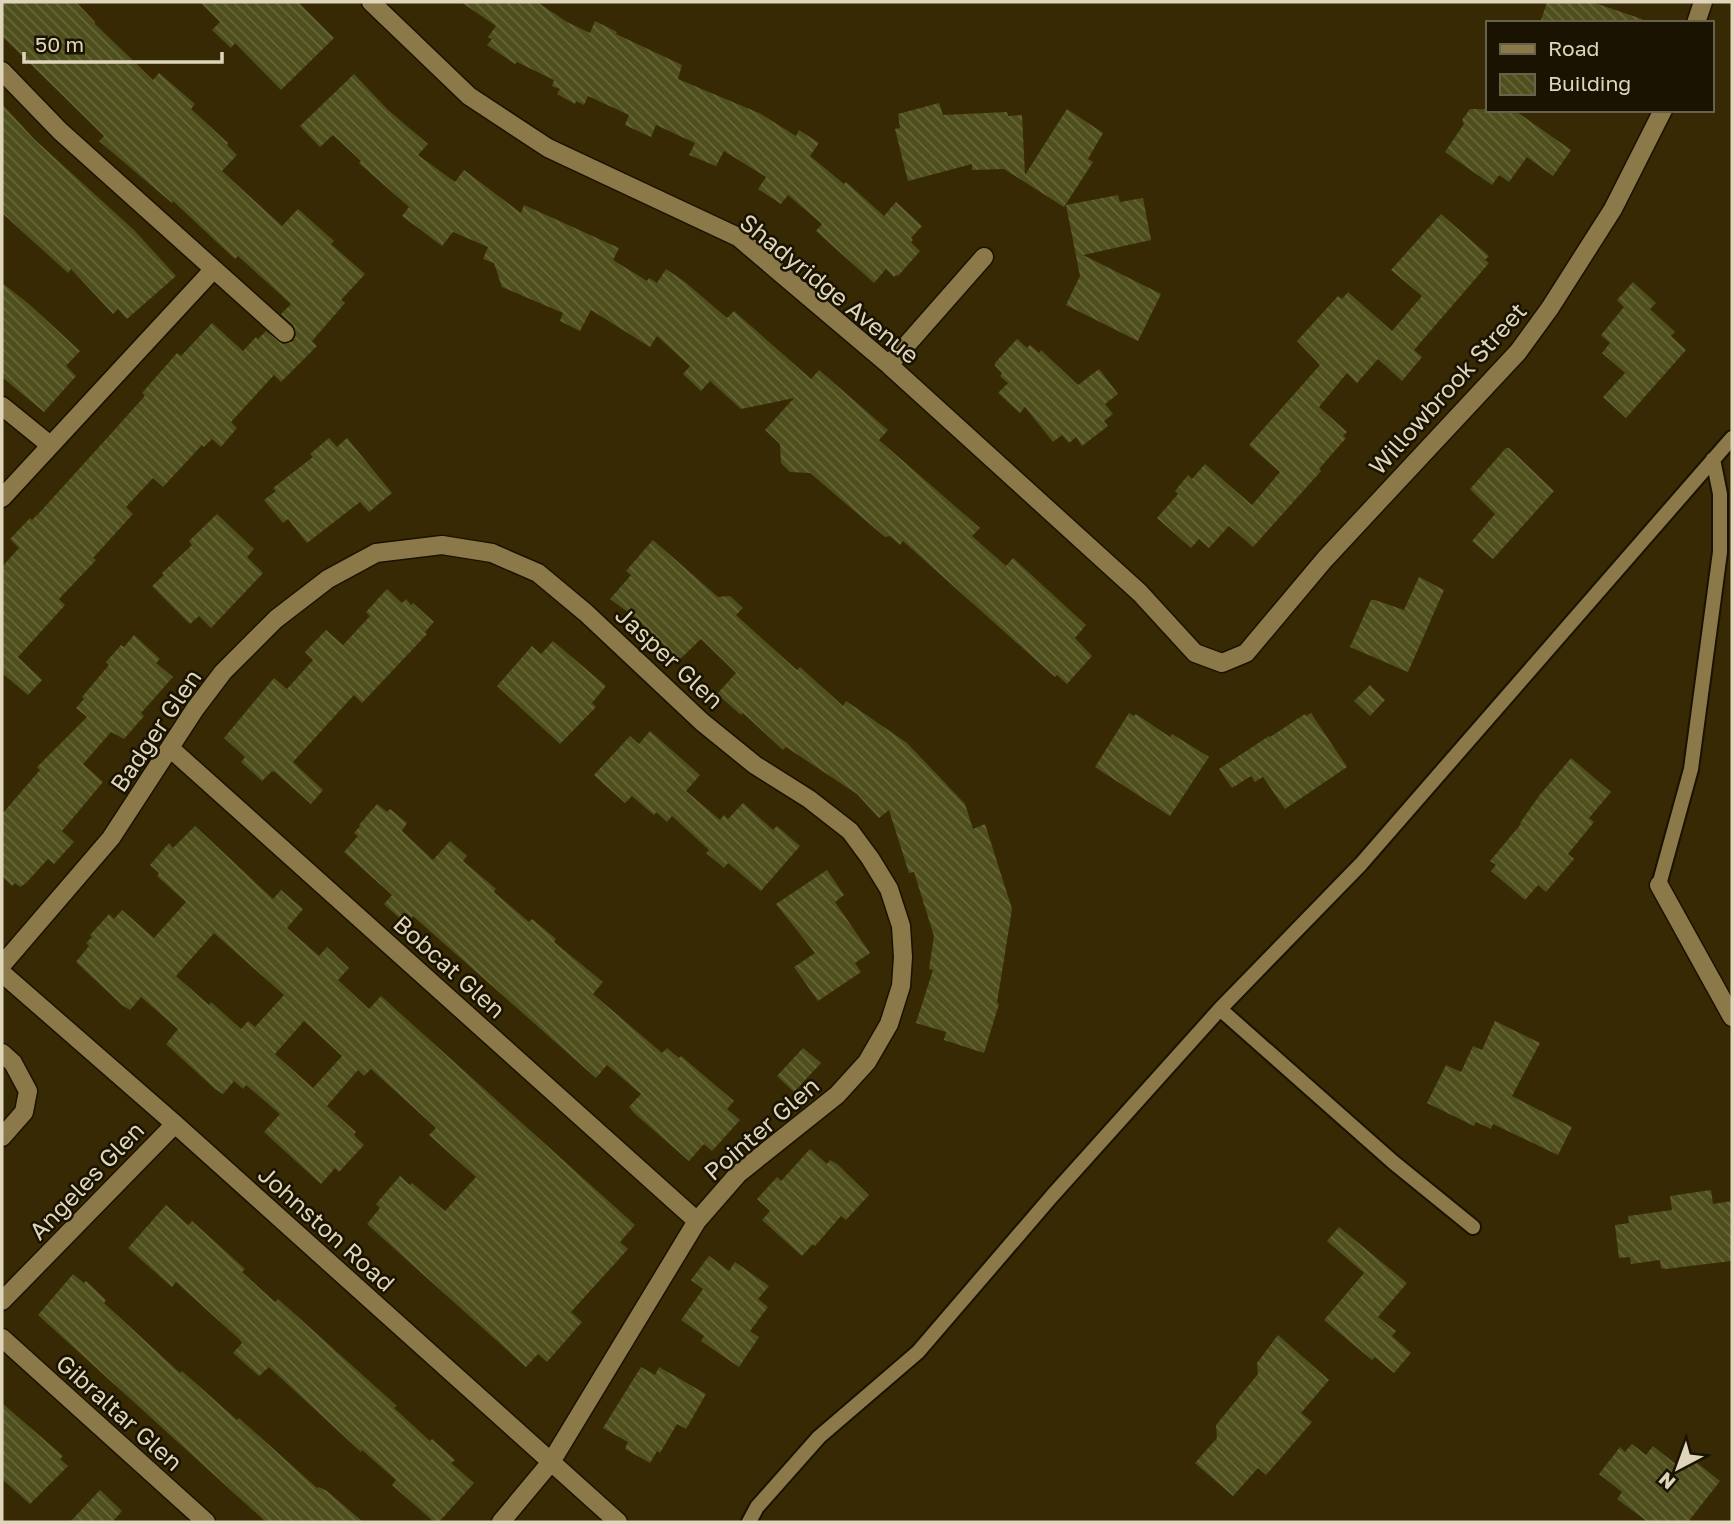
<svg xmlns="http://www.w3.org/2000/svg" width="1734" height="1524" viewBox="0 0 1734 1524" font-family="'Golos Text',sans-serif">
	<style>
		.building { fill: url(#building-back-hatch); fill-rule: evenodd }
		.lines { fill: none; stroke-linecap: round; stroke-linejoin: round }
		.lane-casing { stroke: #1b1200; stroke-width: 18 }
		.street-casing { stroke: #1b1200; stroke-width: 21 }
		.lane { stroke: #8c7949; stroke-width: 14 }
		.street { stroke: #8c7949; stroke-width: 18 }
		.labels { text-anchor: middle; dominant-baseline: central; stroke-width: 5; stroke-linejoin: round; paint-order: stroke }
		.street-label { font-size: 24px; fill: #ded5bb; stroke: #1a1301 }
	</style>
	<defs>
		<pattern id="building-back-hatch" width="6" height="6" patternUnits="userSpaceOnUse" patternTransform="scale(1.75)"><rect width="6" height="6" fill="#4f4f1d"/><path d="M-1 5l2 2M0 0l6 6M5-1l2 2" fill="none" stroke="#68673c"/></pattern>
	</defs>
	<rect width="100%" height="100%" fill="#362903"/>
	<path class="building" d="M 2,2 L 76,2 L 95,22 L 95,24 L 153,80 L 159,73 L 195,104 L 191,109 L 228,143 L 227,145 L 237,155 L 222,171 L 282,226 L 298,209 L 334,241 L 331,244 L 365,274 L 341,300 L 345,303 L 312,341 L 317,346 L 281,382 L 274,375 L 231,422 L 237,428 L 221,447 L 212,439 L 204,447 L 202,445 L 163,487 L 153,478 L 126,507 L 133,514 L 93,558 L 96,560 L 59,599 L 65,605 L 18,657 L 42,680 L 28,695 L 3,674 L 2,675 L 2,567 L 19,548 L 10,539 L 30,518 L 32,520 L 41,511 L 108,437 L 143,398 L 145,395 L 142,393 L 177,353 L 181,356 L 212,323 L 243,351 L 256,337 L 258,339 L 266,331 L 283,344 L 293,341 L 296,335 L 293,325 L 281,314 L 291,304 L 238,256 L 235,259 L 173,201 L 172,203 L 99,141 L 104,136 L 2,36 Z
		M 200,2 L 298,2 L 334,38 L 281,90 L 235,43 L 231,48 L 212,30 L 220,22 Z
		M 461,2 L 537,2 L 567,22 L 590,33 L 595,21 L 617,32 L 616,34 L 682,65 L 678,79 L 759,113 L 796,136 L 799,130 L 819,143 L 810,156 L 844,184 L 846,182 L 884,216 L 896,202 L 922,226 L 911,238 L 913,240 L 911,242 L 920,251 L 898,276 L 896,275 L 894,277 L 886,269 L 874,283 L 816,231 L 822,224 L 788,195 L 781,204 L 758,189 L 766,177 L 724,151 L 716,166 L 689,155 L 695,143 L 656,125 L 651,137 L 625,125 L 629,115 L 588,96 L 584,105 L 576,101 L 575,104 L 557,94 L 560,89 L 552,86 L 554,80 L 517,62 L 515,64 L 487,45 L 492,39 L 488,37 L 496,26 Z
		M 1547,2 L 1592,2 L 1642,19 L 1642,23 L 1540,23 Z
		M 354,74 L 388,110 L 428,144 L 418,155 L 455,182 L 464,170 L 521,213 L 524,205 L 619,248 L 613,260 L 647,281 L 649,278 L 657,283 L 666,269 L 685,282 L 727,318 L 734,311 L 811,379 L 819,370 L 888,430 L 879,440 L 980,528 L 972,536 L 1006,566 L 1013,558 L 1086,625 L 1075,638 L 1092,656 L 1067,684 L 1057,675 L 1055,677 L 903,541 L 900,545 L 890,536 L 885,537 L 810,473 L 790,472 L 781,463 L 780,444 L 765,430 L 794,398 L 741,409 L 710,381 L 701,391 L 683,374 L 690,366 L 657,336 L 650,347 L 591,310 L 580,331 L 560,321 L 563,313 L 502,287 L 494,263 L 483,259 L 488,247 L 453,232 L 442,246 L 402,216 L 409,207 L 359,163 L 361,161 L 333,135 L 320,147 L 300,126 Z
		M 939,103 L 943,115 L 1007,112 L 1008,116 L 1022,115 L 1025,175 L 1067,109 L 1103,133 L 1088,159 L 1093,162 L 1064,207 L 1004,169 L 972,170 L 972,164 L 908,181 L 895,129 L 900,128 L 898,114 Z
		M 2,104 L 34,139 L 134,230 L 176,276 L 127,319 L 118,309 L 113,314 L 71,269 L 68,273 L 2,213 Z
		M 1470,109 L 1514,110 L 1571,150 L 1553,176 L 1527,157 L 1509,182 L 1499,175 L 1492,185 L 1445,152 L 1464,124 L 1462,120 Z
		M 1118,195 L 1120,202 L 1143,198 L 1151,240 L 1083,255 L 1161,294 L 1138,341 L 1066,305 L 1080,276 L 1066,205 Z
		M 1441,214 L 1489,256 L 1485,260 L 1489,263 L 1414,350 L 1422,357 L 1402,381 L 1378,359 L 1357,383 L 1347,373 L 1319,407 L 1347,432 L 1343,436 L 1346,438 L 1319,469 L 1321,471 L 1253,547 L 1229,526 L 1209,548 L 1199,539 L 1191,548 L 1157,518 L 1178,494 L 1175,491 L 1188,475 L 1192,479 L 1205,464 L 1252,505 L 1280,472 L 1249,445 L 1320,365 L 1297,341 L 1338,296 L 1342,299 L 1348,292 L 1392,331 L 1422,296 L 1391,270 Z
		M 1633,282 L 1656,303 L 1650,309 L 1675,332 L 1671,336 L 1686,350 L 1626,418 L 1603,397 L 1625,373 L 1602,353 L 1610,343 L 1601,335 L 1624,307 L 1617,300 Z
		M 2,283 L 29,304 L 80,351 L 66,366 L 76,376 L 44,412 L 2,377 Z
		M 1017,339 L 1027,348 L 1030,345 L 1039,353 L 1041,350 L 1078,385 L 1099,369 L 1118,394 L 1105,404 L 1113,414 L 1104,421 L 1108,426 L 1082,446 L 1076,437 L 1069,443 L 1062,435 L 1053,442 L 1025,407 L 1020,413 L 998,393 L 1008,383 L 1000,376 L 1002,373 L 995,366 L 995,363 Z
		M 329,438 L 337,447 L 347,438 L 392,493 L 369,512 L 360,502 L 307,543 L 288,519 L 283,523 L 264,500 L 276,491 L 273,488 L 313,457 L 310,454 Z
		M 1506,448 L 1509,448 L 1554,491 L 1493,559 L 1472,541 L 1495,514 L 1470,489 Z
		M 217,514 L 254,549 L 247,557 L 263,573 L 211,628 L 199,616 L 190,624 L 152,586 L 164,575 L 162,573 L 192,545 L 189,541 Z
		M 653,540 L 718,597 L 730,596 L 743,608 L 736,615 L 737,616 L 797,670 L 800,667 L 843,706 L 846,701 L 907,743 L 965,804 L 973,829 L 985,824 L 1012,909 L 997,1003 L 999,1004 L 984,1053 L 944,1040 L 946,1032 L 916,1023 L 933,970 L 929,969 L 934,936 L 914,872 L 909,873 L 889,810 L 879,818 L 857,794 L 786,747 L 783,750 L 743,713 L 741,715 L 717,694 L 736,673 L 701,639 L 679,660 L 636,618 L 610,599 L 631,575 L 626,571 Z
		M 1419,577 L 1444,590 L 1408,672 L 1350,647 L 1371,600 L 1375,600 L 1404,610 Z
		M 387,589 L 402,603 L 406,599 L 411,605 L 413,603 L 434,622 L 425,632 L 427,634 L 362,703 L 354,695 L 293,762 L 323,790 L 311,804 L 275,772 L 272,771 L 262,781 L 241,762 L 245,757 L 224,738 L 274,678 L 287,689 L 313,660 L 305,652 L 326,630 L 343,645 L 370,616 L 366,612 Z
		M 134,635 L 160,659 L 156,663 L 173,677 L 141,713 L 144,716 L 124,739 L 111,732 L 83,764 L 103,782 L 62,831 L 74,842 L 54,864 L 48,859 L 26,883 L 20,887 L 15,883 L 12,886 L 2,876 L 2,814 L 40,770 L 37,767 L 87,717 L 76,708 L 84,699 L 82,697 L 109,665 L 106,662 L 121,645 L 124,647 Z
		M 553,641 L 606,686 L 592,703 L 596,707 L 560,744 L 497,686 L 532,646 L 541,654 Z
		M 1370,685 L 1385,700 L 1370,716 L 1354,701 Z
		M 1129,713 L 1134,716 L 1136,714 L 1170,737 L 1172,734 L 1209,757 L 1170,816 L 1095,767 Z
		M 1311,713 L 1347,767 L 1285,809 L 1263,777 L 1255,782 L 1251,776 L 1232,788 L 1219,769 L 1269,736 L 1270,737 L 1305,714 L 1306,716 Z
		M 650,731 L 700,775 L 686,791 L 720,820 L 724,815 L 728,819 L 743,803 L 773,830 L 777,826 L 800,846 L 761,891 L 728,863 L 724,868 L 706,853 L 709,850 L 672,816 L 667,822 L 656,812 L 654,815 L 632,796 L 625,803 L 594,775 L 630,736 L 639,744 Z
		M 1571,758 L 1611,792 L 1589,818 L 1594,822 L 1568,854 L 1574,859 L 1546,892 L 1538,885 L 1525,900 L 1491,871 L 1496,865 L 1490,861 L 1521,824 L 1520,823 L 1539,796 Z
		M 377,804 L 387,812 L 390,809 L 407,823 L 402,831 L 433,860 L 450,841 L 467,856 L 463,861 L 496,889 L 494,892 L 529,922 L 532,919 L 556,939 L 554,942 L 603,982 L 593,994 L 662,1053 L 667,1048 L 679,1058 L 681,1056 L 734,1101 L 727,1109 L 740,1120 L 712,1151 L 704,1144 L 689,1161 L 634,1113 L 629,1107 L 641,1094 L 607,1065 L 596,1078 L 413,916 L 406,924 L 384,904 L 392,895 L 344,852 L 358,836 L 354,833 L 360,826 L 359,825 Z
		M 195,826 L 273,899 L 281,890 L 303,909 L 287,928 L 319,956 L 327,947 L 349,968 L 338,980 L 369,1009 L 381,996 L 635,1225 L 620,1242 L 628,1249 L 571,1312 L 582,1322 L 547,1362 L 538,1354 L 526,1367 L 367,1224 L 380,1208 L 376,1204 L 400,1176 L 410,1185 L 412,1183 L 445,1211 L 476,1177 L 429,1135 L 436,1128 L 371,1069 L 364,1076 L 358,1070 L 327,1106 L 356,1132 L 354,1135 L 364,1145 L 339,1172 L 335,1168 L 321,1184 L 264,1132 L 280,1114 L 246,1085 L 243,1089 L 234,1081 L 223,1094 L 215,1089 L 166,1044 L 178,1029 L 141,997 L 130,1010 L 122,1005 L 76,962 L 89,946 L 86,943 L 92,937 L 90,935 L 109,914 L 114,919 L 122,910 L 154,938 L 186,902 L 157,876 L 159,873 L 150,865 L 169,843 L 173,848 ZM 214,933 L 284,995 L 255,1027 L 248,1021 L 241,1029 L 211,1002 L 209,1005 L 176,976 ZM 304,1021 L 342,1056 L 313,1088 L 275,1054 Z
		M 827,870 L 844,895 L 835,902 L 870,953 L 855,963 L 861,972 L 818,1001 L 794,967 L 815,953 L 776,904 Z
		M 1495,1021 L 1540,1043 L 1512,1096 L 1572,1127 L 1558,1155 L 1493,1124 L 1491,1129 L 1476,1122 L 1474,1126 L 1427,1103 L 1446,1065 L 1461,1072 L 1473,1046 L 1482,1050 Z
		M 803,1048 L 821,1063 L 794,1092 L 777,1076 Z
		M 810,1149 L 827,1164 L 830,1160 L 837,1164 L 869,1195 L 846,1220 L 841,1216 L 815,1246 L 813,1244 L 802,1256 L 762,1220 L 770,1211 L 757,1199 L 777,1177 L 781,1181 Z
		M 1711,1190 L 1713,1204 L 1732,1201 L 1732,1261 L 1665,1269 L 1661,1268 L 1660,1260 L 1631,1264 L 1630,1257 L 1619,1258 L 1615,1225 L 1629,1223 L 1628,1216 L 1672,1210 L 1670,1196 Z
		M 166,1205 L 188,1225 L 192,1221 L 245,1269 L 242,1272 L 275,1302 L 278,1299 L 397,1406 L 394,1408 L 430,1441 L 432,1439 L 455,1460 L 451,1463 L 474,1483 L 439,1522 L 434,1522 L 392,1485 L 396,1480 L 362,1450 L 361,1452 L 269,1367 L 259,1376 L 233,1353 L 242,1343 L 240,1340 L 176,1282 L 172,1287 L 128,1248 Z
		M 1339,1227 L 1407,1283 L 1378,1317 L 1396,1331 L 1392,1336 L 1411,1353 L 1394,1373 L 1375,1357 L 1372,1360 L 1324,1320 L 1364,1273 L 1327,1241 Z
		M 709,1256 L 729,1271 L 735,1262 L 769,1286 L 758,1299 L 768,1307 L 750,1331 L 759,1337 L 739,1367 L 701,1341 L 704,1336 L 681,1320 L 703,1289 L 691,1280 Z
		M 73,1274 L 84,1283 L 86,1281 L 106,1300 L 104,1303 L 180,1373 L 182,1371 L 237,1420 L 239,1418 L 317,1488 L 319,1487 L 327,1491 L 363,1522 L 266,1522 L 38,1315 Z
		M 1278,1335 L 1329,1380 L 1301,1413 L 1312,1422 L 1266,1475 L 1258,1468 L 1233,1496 L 1195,1463 L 1217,1438 L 1216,1425 L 1258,1374 L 1257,1363 Z
		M 641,1367 L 655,1375 L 659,1367 L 706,1394 L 686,1429 L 677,1424 L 660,1453 L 657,1451 L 650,1463 L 625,1449 L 628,1442 L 603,1428 Z
		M 2,1403 L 63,1456 L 60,1459 L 68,1466 L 30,1504 L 2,1479 Z
		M 1632,1444 L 1646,1455 L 1653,1446 L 1678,1466 L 1687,1455 L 1720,1481 L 1688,1522 L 1648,1522 L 1617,1499 L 1622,1492 L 1599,1474 L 1620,1447 L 1625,1452 Z
		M 100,1490 L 122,1511 L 112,1522 L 70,1522 Z"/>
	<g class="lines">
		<defs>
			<path id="lane" d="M 1659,885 L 1691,769 L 1720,552 L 1720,494 L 1713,459
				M 1220,1009 L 1393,1162 L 1473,1227
				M 749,1522 L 757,1507 L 819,1437 L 918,1352 L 1052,1196 L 1220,1009 L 1361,864 L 1732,438"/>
			<path id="street" d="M 371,2 L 469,96 L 548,148 L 738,237 L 889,365 L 1140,593 L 1195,653 L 1222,663 L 1246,653 L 1325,559 L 1518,352 L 1550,308 L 1613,209 L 1663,110
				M 1696,23 L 1703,2
				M 2,71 L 60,131 L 285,333
				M 889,365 L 984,257
				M 2,406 L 50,445
				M 2,498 L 213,270
				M 170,748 L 697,1221
				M 1659,885 L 1732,1017
				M 2,965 L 111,838 L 195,709 L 223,672 L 276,619 L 328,579 L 376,553 L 442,545 L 492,553 L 538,573 L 586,613 L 702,722 L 755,765 L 809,799 L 850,831 L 870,858 L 889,889 L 901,926 L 903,957 L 901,986 L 889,1024 L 867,1062 L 837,1095 L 738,1174 L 697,1221 L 551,1462 L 501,1522
				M 2,973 L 175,1124 L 618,1522
				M 2,1053 L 13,1063 L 28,1091 L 24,1112 L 2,1137
				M 2,1301 L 175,1124
				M 2,1338 L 206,1522"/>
		</defs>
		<use href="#lane" class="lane-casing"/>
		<use href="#street" class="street-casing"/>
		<use href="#lane" class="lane"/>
		<use href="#street" class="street"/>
	</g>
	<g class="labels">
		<g class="street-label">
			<text transform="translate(830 288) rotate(39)">Shadyridge Avenue</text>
			<text transform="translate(1447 388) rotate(-48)">Willowbrook Street</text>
			<text transform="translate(670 657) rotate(43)">Jasper Glen</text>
			<text transform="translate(155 730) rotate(-56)">Badger Glen</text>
			<text transform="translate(450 966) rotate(42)">Bobcat Glen</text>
			<text transform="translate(761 1128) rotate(-41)">Pointer Glen</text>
			<text transform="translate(86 1180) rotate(-46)">Angeles Glen</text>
			<text transform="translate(327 1228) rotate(42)">Johnston Road</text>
			<text transform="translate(120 1412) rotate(42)">Gibraltar Glen</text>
		</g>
	</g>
	<rect width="1734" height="1524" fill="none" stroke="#ded5bb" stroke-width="7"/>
	<rect x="1486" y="21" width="228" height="91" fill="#1a1301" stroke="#68614b" stroke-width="2"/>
	<rect x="1500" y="44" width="35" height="10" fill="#8c7949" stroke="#68614b" stroke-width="2"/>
	<text x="1548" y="56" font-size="21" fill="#ded5bb">Road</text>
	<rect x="1500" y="74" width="35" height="21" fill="url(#building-back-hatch)" stroke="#68614b" stroke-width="2"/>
	<text x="1548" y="91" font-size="21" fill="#ded5bb">Building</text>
	<g transform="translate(1678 1468) rotate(221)" stroke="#1a1301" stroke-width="5" paint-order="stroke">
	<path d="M0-5L12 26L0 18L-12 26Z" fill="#ded5bb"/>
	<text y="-10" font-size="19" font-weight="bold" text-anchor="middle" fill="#ded5bb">N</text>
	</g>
	<path d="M24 52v10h198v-10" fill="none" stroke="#ded5bb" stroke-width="3.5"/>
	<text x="35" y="52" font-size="21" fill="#ded5bb" stroke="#1a1301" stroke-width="5" paint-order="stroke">50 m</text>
</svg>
